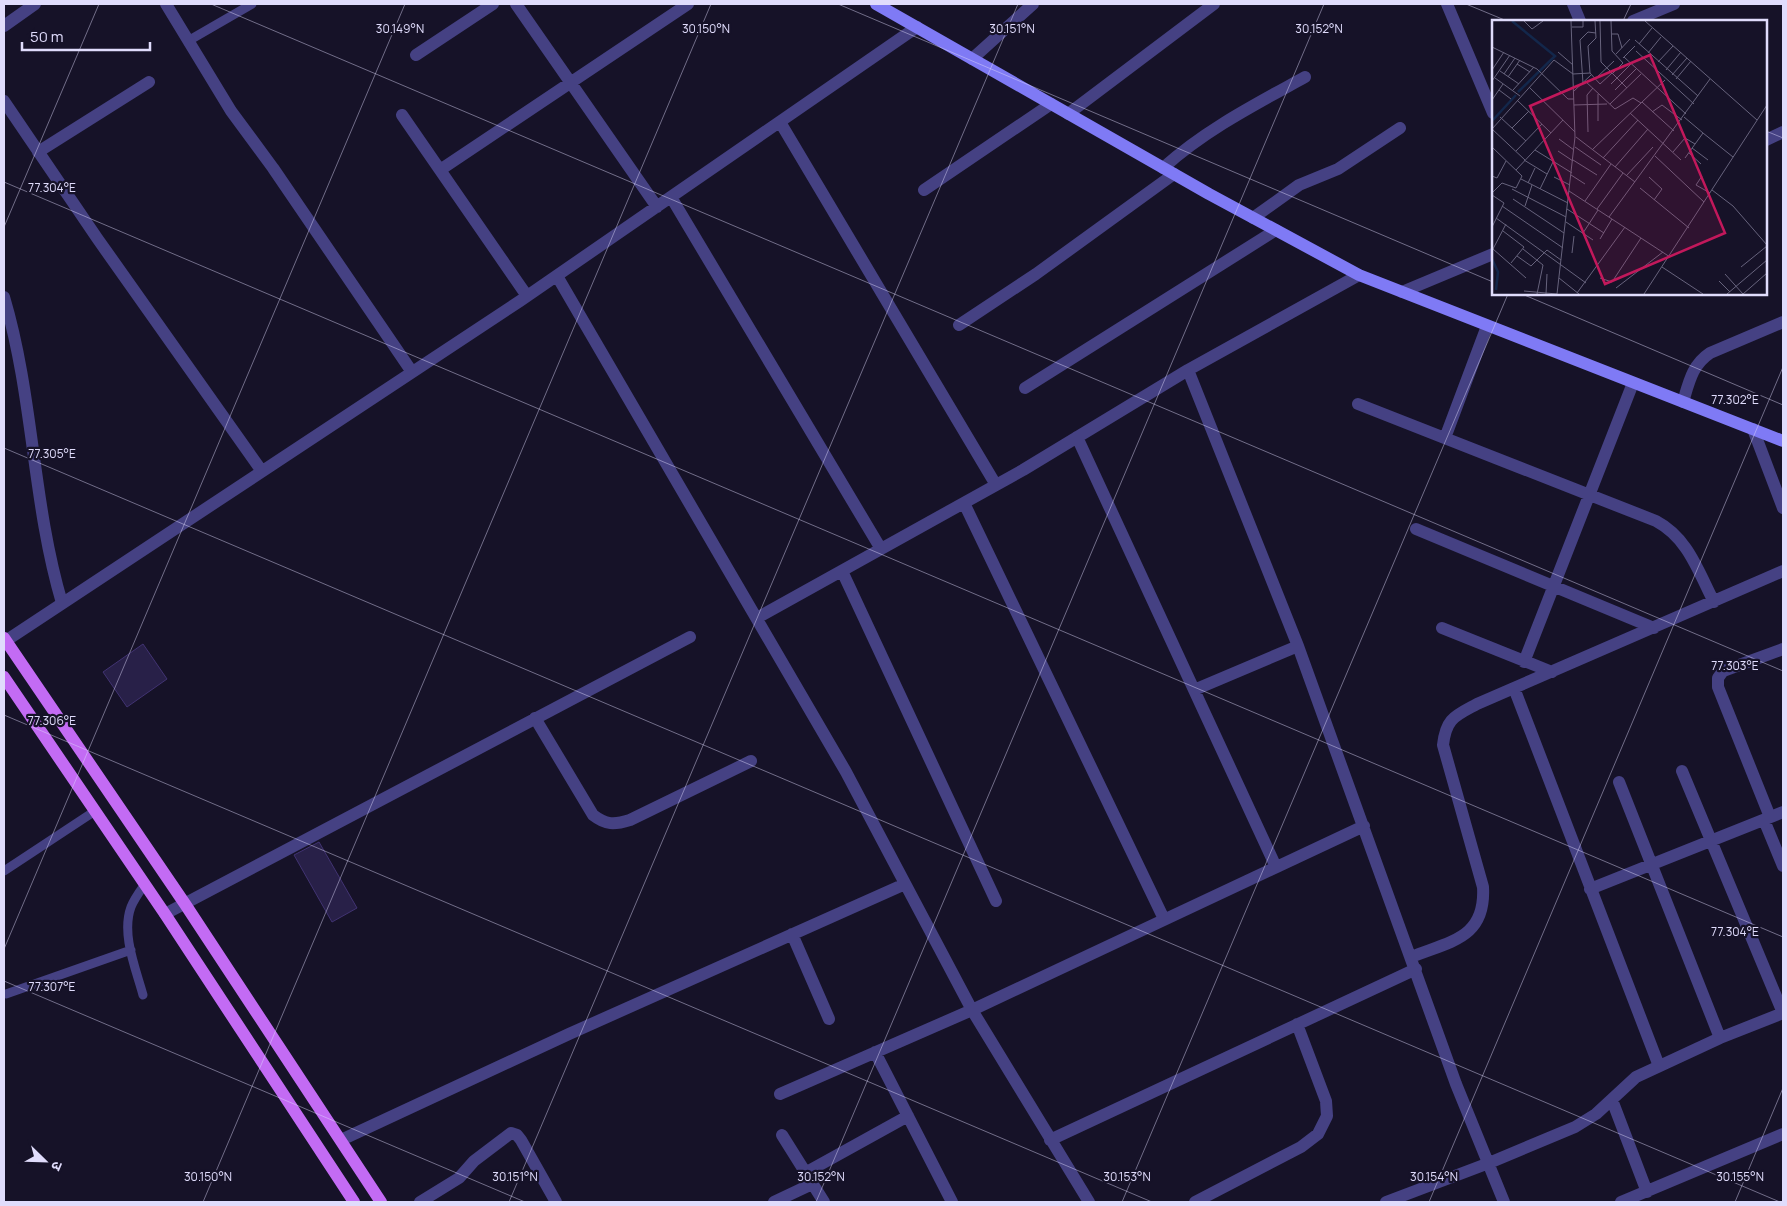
<svg xmlns="http://www.w3.org/2000/svg" width="1787" height="1206" viewBox="0 0 1787 1206" font-family="Manrope,'Noto Sans Devanagari',sans-serif">
	<style>
		.building { fill: #282048; stroke: #413372 }
		.lines { fill: none; stroke-linecap: round; stroke-linejoin: round }
		.lane { stroke: #454183; stroke-width: 9 }
		.street { stroke: #454183; stroke-width: 12 }
		.secondary { stroke: #7f7af5; stroke-width: 12 }
		.primary { stroke: #c36bf4; stroke-width: 12 }
		.ticks { fill: none; stroke: #e0dcfc; stroke-width: 1; stroke-opacity: 0.45 }
		.inset-river { fill: none; stroke: #13274b; stroke-width: 2.5 }
		.inset-road { fill: none; stroke: #67637d; stroke-width: 1 }
		.view { fill: #c2185b; fill-opacity: 0.15; stroke: #c2185b; stroke-width: 2.5 }
		.inset-edge { fill: none; stroke: #e0dcfc; stroke-width: 2.5 }
		.ticks-label { font-size: 12px; text-anchor: middle; fill: #e0dcfc; stroke: #161228; stroke-width: 4.5; stroke-linejoin: round; paint-order: stroke }
	</style>
	<rect width="100%" height="100%" fill="#161228"/>
	<path class="building" d="M 143,644 L 167,679 L 127,707 L 103,672 Z
		M 319,842 L 357,908 L 332,922 L 294,855 Z"/>
	<g class="lines">
		<path class="lane" d="M 188,41 L 252,4
			M 4,871 L 95,811
			M 6,994 L 131,950
			M 143,995 C 136,969 121,934 131,907 C 134,899 140,891 145,884"/>
		<path class="street" d="M 166,4 L 231,111 L 273,168 L 412,372
			M 516,4 L 657,207
			M 1447,4 L 1493,113
			M 1573,4 L 1580,21
			M 1633,21 L 1674,4
			M 4,26 L 35,4
			M 416,55 L 493,4
			M 972,59 L 1033,4
			M 4,101 L 97,238 L 261,470
			M 1068,114 L 1214,4
			M 402,115 L 527,296
			M 780,122 L 996,485
			M 1766,140 L 1783,132
			M 38,152 L 149,82
			M 1163,168 C 1205,130 1256,104 1305,77
			M 440,170 L 688,4
			M 924,190 L 1051,104
			M 671,197 L 881,549
			M 1253,218 L 1299,185 L 1338,169 L 1400,128
			M 557,276 L 846,772 L 972,1010 L 1089,1202
			M 1402,292 L 1493,254
			M 4,297 C 34,398 32,502 62,603
			M 959,325 L 1036,274 L 1174,174
			M 1188,370 L 1298,646 L 1456,1084 L 1504,1202
			M 1025,388 L 1276,230
			M 1683,402 C 1689,382 1692,365 1710,353 L 1783,322
			M 1358,404 L 1656,521 C 1688,538 1698,571 1714,602
			M 1753,429 L 1783,508
			M 1077,437 L 1276,867
			M 1445,438 L 1487,326
			M 964,503 L 1164,919
			M 1416,529 L 1654,628
			M 842,571 L 996,901
			M 757,618 L 1023,470 L 1188,370 L 1359,275
			M 1442,628 L 1552,672
			M 4,642 L 520,301 L 917,27
			M 1524,662 L 1633,383
			M 1514,688 L 1659,1066
			M 1194,690 L 1298,646
			M 535,718 L 593,815 C 606,825 614,825 630,820 L 751,761
			M 1682,771 L 1783,1013
			M 1619,782 L 1720,1038
			M 1770,817 L 1718,687 L 1718,678 L 1723,671 L 1783,649
			M 1764,820 L 1783,866
			M 1590,889 L 1783,812
			M 165,914 L 690,637
			M 792,934 L 829,1019
			M 1411,957 C 1451,941 1486,938 1483,887 L 1443,745 C 1446,718 1455,716 1477,704 L 1783,571
			M 875,1052 L 952,1202
			M 780,1094 L 972,1010 L 1364,826
			M 1612,1100 L 1647,1192
			M 782,1135 L 824,1202
			M 341,1140 L 569,1034 L 905,884
			M 1050,1140 L 1416,969
			M 805,1173 L 908,1116
			M 420,1202 L 459,1178 L 474,1161 L 511,1133 L 517,1135 L 521,1140 L 556,1202
			M 774,1202 L 812,1184
			M 1195,1202 L 1301,1147 L 1318,1134 L 1327,1116 L 1326,1101 L 1297,1024
			M 1386,1202 L 1489,1163 L 1575,1127 L 1596,1114 L 1636,1077 L 1720,1038 L 1783,1013
			M 1621,1202 L 1783,1134"/>
		<path class="secondary" d="M 876,4 L 1209,194 L 1359,275 L 1783,441"/>
		<path class="primary" d="M 4,638 L 185,904 L 381,1202
			M 4,677 L 165,914 L 354,1202"/>
	</g>
	<path class="ticks" d="M 211,4 L 1783,671M 838,4 L 1493,282M 1466,4 L 1507,21M 1623,21 L 1631,4M 1766,131 L 1783,138M 4,182 L 1783,937M 4,227 L 99,4M 1522,294 L 1783,405M 4,448 L 1780,1202M 4,715 L 1152,1202M 4,949 L 405,4M 4,981 L 525,1202M 203,1202 L 711,4M 509,1202 L 1018,4M 816,1202 L 1324,4M 1122,1202 L 1508,294M 1429,1202 L 1783,367M 1735,1202 L 1783,1088"/>
	<g transform="translate(1492 20)">
		<rect width="275" height="275" fill="#161228"/>
		<path class="inset-river" d="M 20,1 L 63,36 L 26,72M 0,101 L 24,75M 0,239 L 6,252 L 4,270"/>
		<path class="inset-road" d="M 32,1 L 40,9 L 51,1M 103,1 L 104,18 L 96,26 L 98,53 L 108,64 L 120,53M 108,1 L 109,42 L 135,68M 119,1 L 120,31 L 131,43 L 120,54M 153,1 L 265,100M 80,7 L 91,7 L 91,1M 120,14 L 126,14 L 130,28M 143,20 L 206,76M 147,24 L 160,8M 0,27 L 45,49 L 76,79 L 82,79M 144,31 L 202,84M 66,32 L 81,45M 156,33 L 169,17M 124,34 L 138,19M 132,37 L 194,94M 131,38 L 143,26M 166,42 L 181,26M 25,44 L 38,52M 0,50 L 12,32M 174,50 L 189,32M 8,51 L 27,64M 12,54 L 23,38M 180,55 L 195,38M 16,57 L 28,40M 3,58 L 28,76M 103,59 L 122,41M 184,59 L 199,41M 0,61 L 18,35M 93,61 L 123,89 L 141,78 L 149,83M 91,63 L 88,20 L 96,12 L 104,13M 119,64 L 139,44M 37,67 L 83,112M 7,70 L 19,79M 21,70 L 42,47M 123,70 L 144,49M 82,71 L 99,55M 106,74 L 106,101M 0,80 L 11,64M 25,80 L 59,113M 150,82 L 182,111M 118,84 L 149,54M 82,85 L 115,84M 160,92 L 170,85 L 190,100M 138,93 L 189,140M 8,97 L 34,121M 192,97 L 211,113M 20,108 L 37,91M 0,109 L 62,40 L 81,54 L 98,53M 0,109 L 33,140M 96,112 L 95,75 L 101,68M 84,117 L 143,162M 67,119 L 82,130M 0,127 L 30,156 L 24,168 L 10,163 L 0,173M 83,127 L 109,145M 200,128 L 216,140M 43,130 L 80,153M 100,130 L 173,60M 24,131 L 50,104M 66,131 L 81,141M 181,132 L 193,118 L 203,124M 197,133 L 209,144M 163,136 L 212,182M 111,138 L 146,100M 193,138 L 211,113 L 241,137M 32,140 L 55,154M 81,140 L 105,155M 123,147 L 156,109M 24,150 L 71,100M 79,155 L 93,164M 0,156 L 5,158 L 14,141M 134,156 L 161,127M 210,156 L 204,165 L 218,173M 62,157 L 78,165M 157,157 L 170,169 L 162,180M 29,159 L 76,183M 36,163 L 43,148M 148,168 L 197,208M 20,169 L 74,197M 48,169 L 61,142M 220,170 L 241,186 L 275,225M 77,171 L 178,237M 0,175 L 12,183 L 0,207M 21,179 L 72,213M 93,181 L 119,144M 10,186 L 71,228M 33,186 L 40,165M 75,189 L 112,213M 105,189 L 131,153M 117,197 L 218,59M 4,198 L 94,263M 74,202 L 101,220M 11,211 L 32,227 L 19,243M 91,213 L 106,190M 108,219 L 120,199M 1,229 L 34,258M 1,229 L 14,204M 31,229 L 51,245 L 45,274M 80,233 L 82,216M 25,236 L 39,246 L 55,230 L 69,240M 170,247 L 211,274M 249,247 L 275,226M 233,254 L 251,274M 67,258 L 87,274M 108,258 L 120,262 L 149,218M 227,261 L 238,272M 124,268 L 171,232M 32,271 L 65,274 L 83,117 L 79,1M 85,273 L 133,207M 54,274 L 55,254M 152,274 L 275,85M 235,274 L 275,240M 251,274 L 275,253"/>
		<path class="view" d="M 158,35 L 233,213 L 113,264 L 38,86 Z"/>
		<rect width="275" height="275" class="inset-edge"/>
	</g>
	<g class="ticks-label">
		<text x="400" y="33">30.149°N</text>
		<text x="706" y="33">30.150°N</text>
		<text x="1012" y="33">30.151°N</text>
		<text x="1319" y="33">30.152°N</text>
		<text x="52" y="192">77.304°E</text>
		<text x="1735" y="404">77.302°E</text>
		<text x="52" y="458">77.305°E</text>
		<text x="1735" y="670">77.303°E</text>
		<text x="52" y="725">77.306°E</text>
		<text x="1735" y="936">77.304°E</text>
		<text x="52" y="991">77.307°E</text>
		<text x="208" y="1181">30.150°N</text>
		<text x="515" y="1181">30.151°N</text>
		<text x="821" y="1181">30.152°N</text>
		<text x="1127" y="1181">30.153°N</text>
		<text x="1434" y="1181">30.154°N</text>
		<text x="1740" y="1181">30.155°N</text>
	</g>
	<rect width="1787" height="1206" fill="none" stroke="#e0dcfc" stroke-width="10"/>
	<g transform="translate(45 1161) rotate(113)" stroke="#161228" stroke-width="4" paint-order="stroke">
	<path d="M0-4L9 19L0 12L-9 19Z" fill="#e0dcfc"/>
	<text y="-8" font-size="14" font-weight="bold" text-anchor="middle" fill="#e0dcfc">उ</text>
	</g>
	<path d="M22 42v8h128v-8" fill="none" stroke="#e0dcfc" stroke-width="2.5"/>
	<text x="30" y="42" font-size="15" fill="#e0dcfc" stroke="#161228" stroke-width="4" paint-order="stroke">50 m</text>
</svg>
